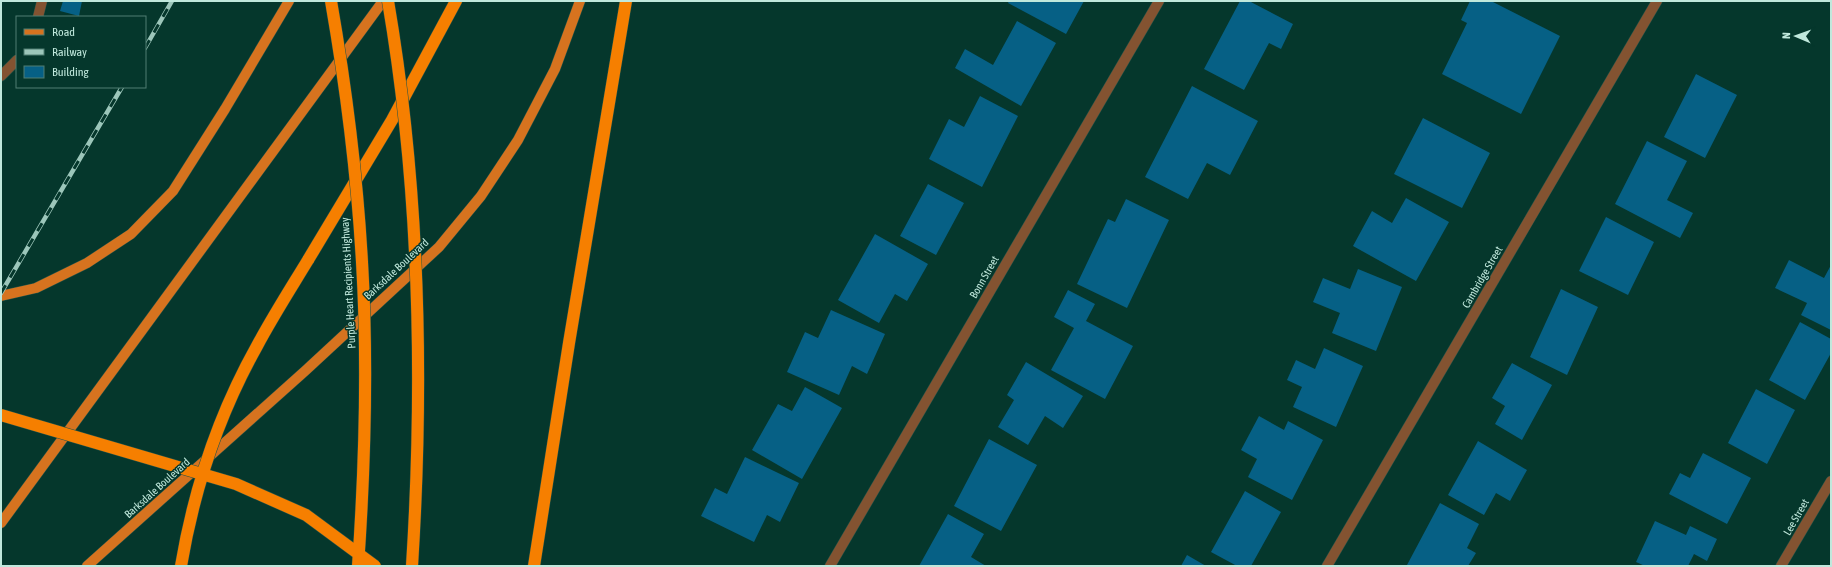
<svg xmlns="http://www.w3.org/2000/svg" width="1832" height="567" viewBox="0 0 1832 567" font-family="'Asap Condensed',sans-serif">
	<style>
		.building { fill: #066085 }
		.lines { fill: none; stroke-linecap: round; stroke-linejoin: round }
		.minor-casing { stroke: #235348; stroke-width: 11 }
		.major-casing { stroke: #235348; stroke-width: 11 }
		.highway-casing { stroke: #235348; stroke-width: 13 }
		.minor { stroke: #835331; stroke-width: 10 }
		.major { stroke: #d6731f; stroke-width: 10 }
		.highway { stroke: #f67f00; stroke-width: 12 }
		.rail-casing { stroke: #9cc6ba; stroke-width: 4.5 }
		.rail { stroke: #05372c; stroke-width: 3; stroke-dasharray: 9; stroke-linecap: butt }
		.highway-bridge-casing { stroke: #235348; stroke-width: 13; stroke-linecap: butt }
		.highway-bridge { stroke: #f67f00; stroke-width: 12 }
		.labels { text-anchor: middle; dominant-baseline: central; stroke-width: 3; stroke-linejoin: round; paint-order: stroke }
		.street-label { font-size: 11px; fill: #c0e8dc; stroke: #05372c }
	</style>
	<rect width="100%" height="100%" fill="#05372c"/>
	<path class="building" d="M 63,1 L 82,1 L 79,16 L 60,11 Z
		M 1009,1 L 1084,1 L 1066,34 L 1008,3 Z
		M 1240,1 L 1249,1 L 1293,24 L 1281,49 L 1269,43 L 1244,90 L 1204,69 Z
		M 1470,1 L 1491,1 L 1560,36 L 1521,114 L 1442,74 L 1467,23 L 1461,20 Z
		M 1017,21 L 1056,43 L 1021,106 L 955,68 L 965,49 L 993,65 Z
		M 1696,74 L 1737,95 L 1705,158 L 1664,137 Z
		M 1192,86 L 1258,121 L 1230,175 L 1207,163 L 1188,199 L 1145,177 Z
		M 980,96 L 1018,116 L 982,187 L 929,159 L 949,119 L 964,127 Z
		M 1423,118 L 1490,153 L 1462,208 L 1394,174 Z
		M 1647,141 L 1687,161 L 1667,200 L 1693,213 L 1680,238 L 1615,204 Z
		M 928,184 L 964,203 L 936,255 L 900,236 Z
		M 1406,198 L 1449,222 L 1416,281 L 1353,246 L 1372,211 L 1392,223 Z
		M 1126,199 L 1169,220 L 1127,308 L 1077,284 L 1108,219 L 1115,222 Z
		M 1606,217 L 1654,242 L 1628,295 L 1579,271 Z
		M 875,234 L 928,264 L 907,301 L 895,294 L 879,323 L 838,300 Z
		M 1789,260 L 1824,278 L 1831,265 L 1831,330 L 1801,315 L 1807,303 L 1775,288 Z
		M 1358,269 L 1402,287 L 1376,351 L 1332,333 L 1340,313 L 1313,302 L 1323,278 L 1350,289 Z
		M 1561,289 L 1598,307 L 1567,375 L 1530,357 Z
		M 1068,290 L 1095,304 L 1086,321 L 1133,346 L 1105,399 L 1051,370 L 1074,328 L 1054,317 Z
		M 831,310 L 885,334 L 867,374 L 852,366 L 839,395 L 787,372 L 805,332 L 818,338 Z
		M 1800,322 L 1831,339 L 1831,353 L 1805,400 L 1769,380 Z
		M 1324,348 L 1363,366 L 1336,427 L 1293,407 L 1302,387 L 1287,380 L 1296,360 L 1315,369 Z
		M 1026,362 L 1083,396 L 1063,428 L 1045,416 L 1028,445 L 998,427 L 1014,400 L 1007,395 Z
		M 1512,363 L 1552,385 L 1522,440 L 1495,424 L 1505,406 L 1492,398 Z
		M 805,387 L 842,408 L 802,479 L 752,450 L 778,404 L 792,411 Z
		M 1756,389 L 1795,410 L 1767,464 L 1728,443 Z
		M 1259,416 L 1284,430 L 1288,421 L 1323,440 L 1292,500 L 1248,477 L 1257,459 L 1241,450 Z
		M 989,439 L 1037,465 L 1001,531 L 954,506 Z
		M 1478,441 L 1527,470 L 1510,501 L 1496,493 L 1484,515 L 1448,495 Z
		M 1703,453 L 1751,478 L 1727,524 L 1669,494 L 1680,473 L 1690,478 Z
		M 745,457 L 799,483 L 780,522 L 767,515 L 754,542 L 701,516 L 715,488 L 727,494 Z
		M 1245,491 L 1281,512 L 1251,566 L 1237,566 L 1211,552 Z
		M 1440,503 L 1479,524 L 1467,548 L 1476,553 L 1468,566 L 1409,566 L 1407,565 Z
		M 948,514 L 984,534 L 971,557 L 986,566 L 919,566 Z
		M 1655,521 L 1686,535 L 1690,526 L 1717,539 L 1707,561 L 1694,554 L 1688,566 L 1645,566 L 1636,562 Z
		M 1187,555 L 1206,566 L 1181,566 Z"/>
	<g class="lines">
		<defs>
			<path id="minor" d="M 38,17 L 42,1
				M 1,76 L 17,60
				M 830,566 L 1159,1
				M 1327,566 L 1657,1
				M 1781,566 L 1831,481"/>
			<path id="major" d="M 1,296 L 36,288 L 87,263 L 131,234 L 173,191 L 225,109 L 289,1
				M 1,523 L 383,1
				M 87,566 L 305,371 L 439,247 L 481,196 L 518,140 L 555,69 L 580,1"/>
			<path id="highway" d="M 308,260 L 392,120 L 456,1
				M 534,566 L 569,343 L 626,1"/>
		</defs>
		<use href="#minor" class="minor-casing"/>
		<use href="#major" class="major-casing"/>
		<use href="#highway" class="highway-casing"/>
		<use href="#minor" class="minor"/>
		<use href="#major" class="major"/>
		<use href="#highway" class="highway"/>
		<defs>
			<path id="rail" d="M 145,48 L 172,1
				M 1,293 L 122,87"/>
		</defs>
		<use href="#rail" class="rail-casing"/>
		<use href="#rail" class="rail"/>
		<defs>
			<path id="highway-bridge" d="M 331,1 C 346,87 357,174 362,262 C 368,363 365,465 358,566
				M 388,1 C 420,188 424,377 412,566
				M 1,415 L 236,484 L 306,515 L 375,566
				M 181,566 C 194,489 219,414 257,346 C 273,316 291,288 308,260"/>
		</defs>
		<use href="#highway-bridge" class="highway-bridge-casing"/>
		<use href="#highway-bridge" class="highway-bridge"/>
	</g>
	<g class="labels">
		<g class="street-label">
			<text transform="translate(396 269) rotate(-43)">Barksdale Boulevard</text>
			<text transform="translate(984 277) rotate(-60)">Bonn Street</text>
			<text transform="translate(1482 277) rotate(-60)">Cambridge Street</text>
			<text transform="translate(348 283) rotate(-93)">Purple Heart Recipients Highway</text>
			<text transform="translate(157 488) rotate(-42)">Barksdale Boulevard</text>
			<text transform="translate(1796 517) rotate(-60)">Lee Street</text>
		</g>
	</g>
	<rect width="1832" height="567" fill="none" stroke="#c0e8dc" stroke-width="4"/>
	<rect x="16" y="16" width="130" height="72" fill="#05372c" stroke="#507e72"/>
	<rect x="24" y="29" width="20" height="6" fill="#d6731f" stroke="#507e72"/>
	<text x="52" y="36" font-size="12" fill="#c0e8dc">Road</text>
	<rect x="24" y="49" width="20" height="6" fill="#9cc6ba" stroke="#507e72"/>
	<text x="52" y="56" font-size="12" fill="#c0e8dc">Railway</text>
	<rect x="24" y="66" width="20" height="12" fill="#066085" stroke="#507e72"/>
	<text x="52" y="76" font-size="12" fill="#c0e8dc">Building</text>
	<g transform="translate(1796 36) rotate(272)" stroke="#05372c" stroke-width="3" paint-order="stroke">
	<path d="M0-3L7 15L0 10L-7 15Z" fill="#c0e8dc"/>
	<text y="-6" font-size="11" font-weight="bold" text-anchor="middle" fill="#c0e8dc">N</text>
	</g>
</svg>
